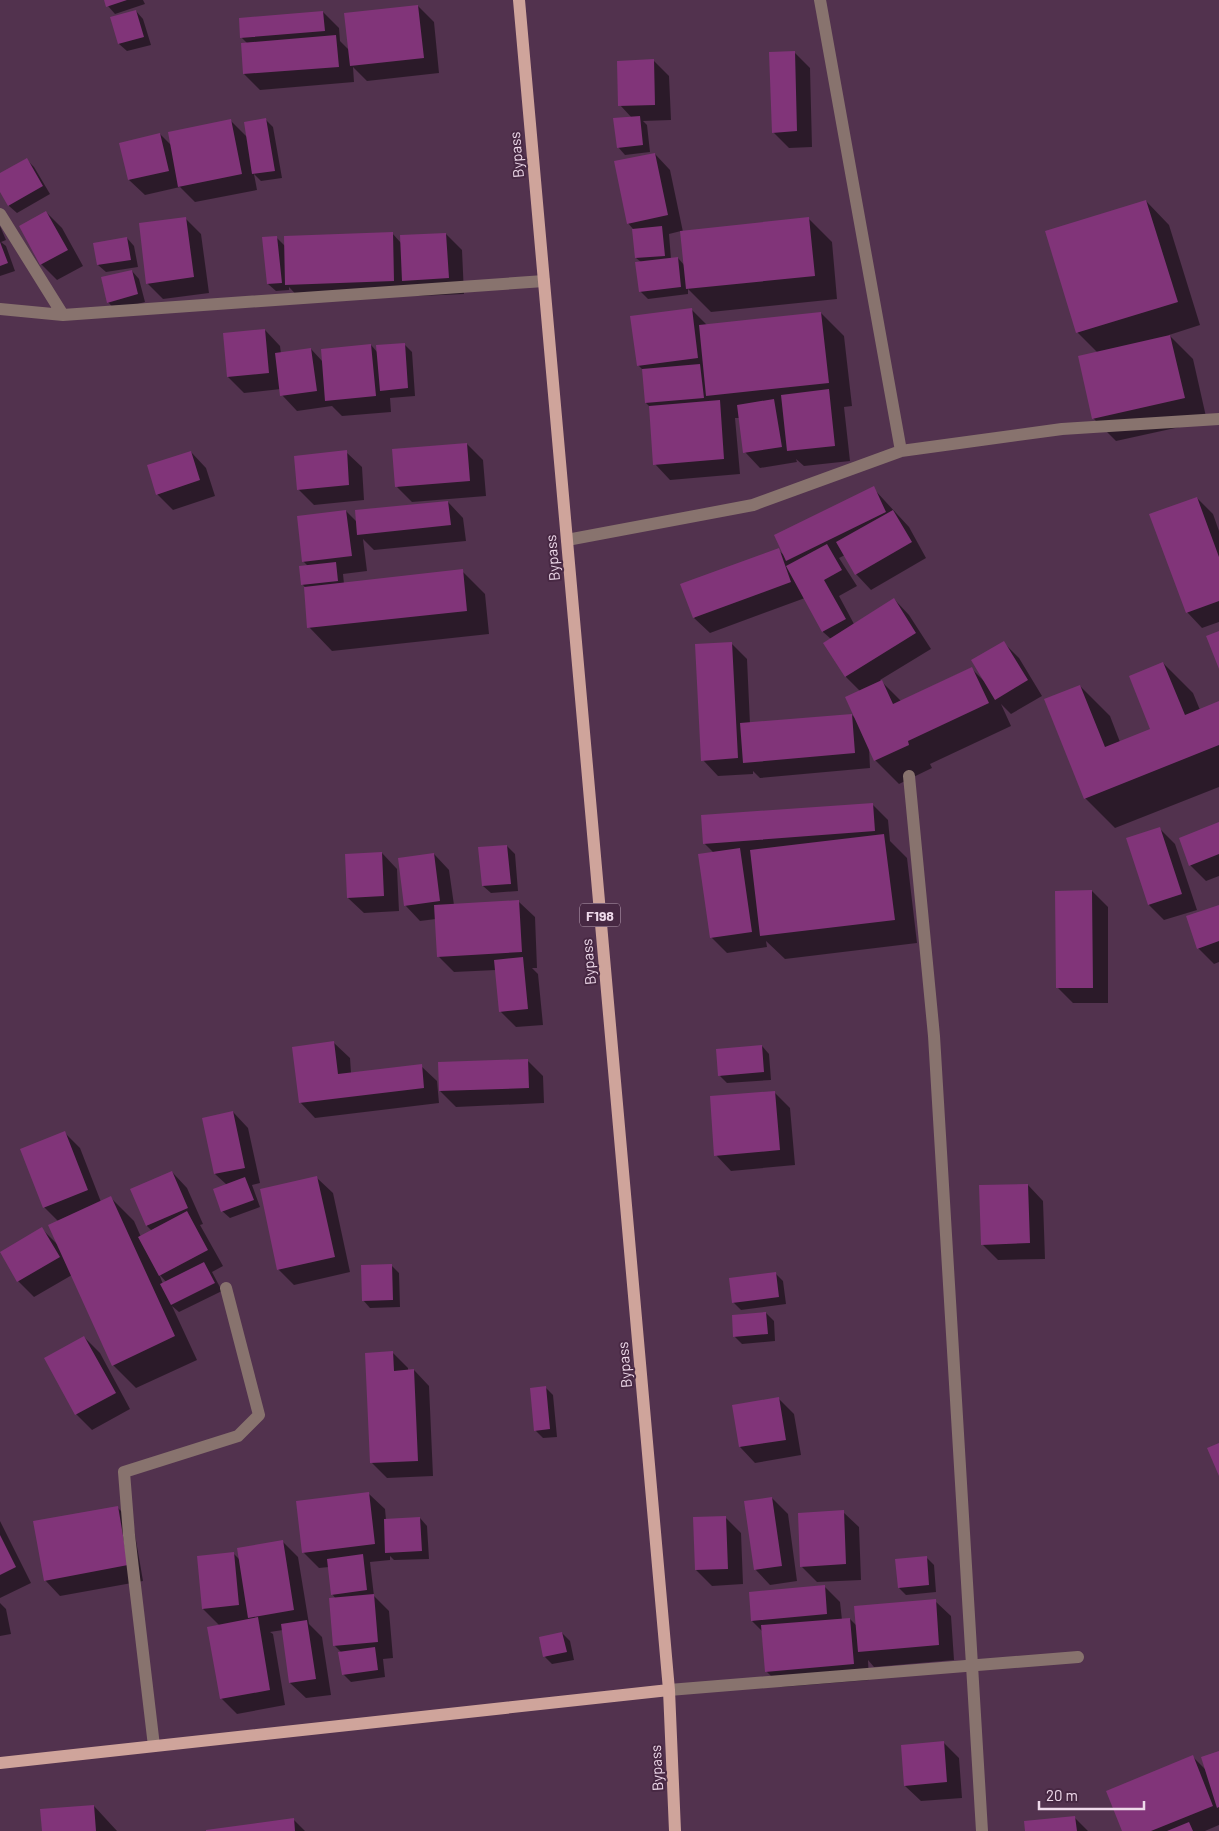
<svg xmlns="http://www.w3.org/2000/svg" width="1219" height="1831" viewBox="0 0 1219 1831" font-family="Barlow,sans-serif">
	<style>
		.shadow { fill: #0007; fill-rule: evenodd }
		.building { fill: #813479 }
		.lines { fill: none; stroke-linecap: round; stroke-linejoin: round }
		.minor { stroke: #88736e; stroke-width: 12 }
		.major { stroke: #cfa49b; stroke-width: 12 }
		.labels { text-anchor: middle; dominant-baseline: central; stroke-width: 4; stroke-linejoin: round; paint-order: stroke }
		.shield { fill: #472843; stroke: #bda5b9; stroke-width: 1 }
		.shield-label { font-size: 14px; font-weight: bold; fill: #efdaeb }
		.street-label { font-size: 15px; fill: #efdaeb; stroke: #472843 }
	</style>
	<rect width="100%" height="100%" fill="#52324e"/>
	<path class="shadow" d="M 106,0 L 143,0 L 145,4 L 115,14 L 108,6 Z
		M 418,6 L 434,22 L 439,73 L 367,81 L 353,67 L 354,82 L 260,90 L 244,74 L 248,44 L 241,37 L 323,12 L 339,28 L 340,41 L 349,50 Z
		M 136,11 L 143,19 L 151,45 L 127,51 L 119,44 L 112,18 Z
		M 794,52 L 810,68 L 812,147 L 789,148 L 773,132 Z
		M 653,60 L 669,76 L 671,120 L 643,121 L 647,125 L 650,152 L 625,155 L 618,147 L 632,118 L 620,105 Z
		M 230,120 L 248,138 L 266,120 L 273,127 L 282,178 L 261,181 L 254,174 L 257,190 L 195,202 L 180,187 L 145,195 L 129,180 L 160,134 L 172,146 Z
		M 655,154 L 670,170 L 683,232 L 809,219 L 832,242 L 837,299 L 711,312 L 688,289 L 688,294 L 648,299 L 640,291 L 641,262 L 636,258 L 633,229 L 628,223 ZM 681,231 L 685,266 L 678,258 L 671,259 L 669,234 Z
		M 26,159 L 34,167 L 50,194 L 17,213 L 9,206 L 0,189 L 0,174 Z
		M 1146,201 L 1169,225 L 1200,325 L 1169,335 L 1193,359 L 1207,421 L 1116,441 L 1093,418 L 1098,353 L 1078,333 L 1047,232 Z
		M 46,212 L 62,228 L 83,266 L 57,280 L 41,264 Z
		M 186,219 L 201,234 L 209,293 L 163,299 L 147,283 Z
		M 0,226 L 6,240 L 1,242 L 6,246 L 15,271 L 0,276 Z
		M 392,233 L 401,243 L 446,234 L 462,250 L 464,294 L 419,296 L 409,286 L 302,301 L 289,287 L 289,290 L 276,291 L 268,284 L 276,237 L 285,246 Z
		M 127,238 L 134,246 L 138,267 L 106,272 L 98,265 Z
		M 132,271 L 139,279 L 145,302 L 115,310 L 108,302 Z
		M 692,310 L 707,325 L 821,313 L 844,336 L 852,406 L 844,407 L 850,461 L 804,466 L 796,459 L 797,462 L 760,468 L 745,452 L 740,418 L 735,418 L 740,474 L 670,480 L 655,464 L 650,407 L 646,403 L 643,370 L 638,365 Z
		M 265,330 L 280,346 L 281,354 L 311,349 L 323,362 L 371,345 L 378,353 L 404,344 L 412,352 L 415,396 L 390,398 L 391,412 L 342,416 L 332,406 L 297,411 L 282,395 L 281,389 L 244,393 L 228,377 Z
		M 467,444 L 483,460 L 486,496 L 412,502 L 397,487 Z
		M 191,452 L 206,468 L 215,496 L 173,510 L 157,494 Z
		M 346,452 L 362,467 L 364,500 L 314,505 L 298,489 Z
		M 873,488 L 909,527 L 926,558 L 871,590 L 856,574 L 845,555 L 839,558 L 857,586 L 839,596 L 854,624 L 894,599 L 909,615 L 931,649 L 880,680 L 901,701 L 971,668 L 984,681 L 1003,642 L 1019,658 L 1042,696 L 1011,714 L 1001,704 L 1011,726 L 930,764 L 932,768 L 899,784 L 875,760 L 869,747 L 870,768 L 760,778 L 753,771 L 753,774 L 718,776 L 703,760 L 731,643 L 747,659 L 750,724 L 852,715 L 856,719 L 860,691 L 846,677 L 824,643 L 831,639 L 823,632 L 805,598 L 710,633 L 694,618 L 778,550 L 785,556 Z
		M 1197,498 L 1213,514 L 1219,531 L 1219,622 L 1202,628 L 1187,612 Z
		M 448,502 L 463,518 L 466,541 L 374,550 L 363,539 L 367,571 L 343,574 L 344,584 L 462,571 L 485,594 L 489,634 L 332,651 L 309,627 L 305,587 L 302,584 L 308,566 L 303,561 L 346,511 L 357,522 Z
		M 1163,663 L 1193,693 L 1200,710 L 1219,703 L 1219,787 L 1115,828 L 1085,798 L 1080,686 L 1110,716 L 1120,742 L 1152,730 Z
		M 872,804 L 888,820 L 890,841 L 907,858 L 917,943 L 785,959 L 766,941 L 767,947 L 727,953 L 711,937 L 714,853 L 704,843 Z
		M 1219,824 L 1219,876 L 1206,881 L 1190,865 Z
		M 1159,828 L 1175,844 L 1197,910 L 1164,920 L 1149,905 Z
		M 507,846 L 515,854 L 518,891 L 491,893 L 483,886 Z
		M 382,853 L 397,869 L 399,911 L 364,913 L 348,898 Z
		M 434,854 L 449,870 L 454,905 L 519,902 L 535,917 L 537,968 L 532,968 L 538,974 L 543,1025 L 516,1027 L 501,1012 L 496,970 L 454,972 L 438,956 L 436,919 L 420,921 L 405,905 Z
		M 1092,891 L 1108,907 L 1108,1003 L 1073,1003 L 1058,988 Z
		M 1219,906 L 1219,962 L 1214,964 L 1198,948 Z
		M 334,1043 L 350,1058 L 351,1073 L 421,1066 L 437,1081 L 439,1103 L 315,1118 L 300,1102 Z
		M 762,1046 L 769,1054 L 771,1080 L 727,1083 L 720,1076 Z
		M 527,1060 L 543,1076 L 544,1103 L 456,1107 L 440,1091 Z
		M 774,1092 L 790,1108 L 795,1165 L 731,1171 L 716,1155 Z
		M 233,1112 L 248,1128 L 260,1183 L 252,1185 L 260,1207 L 230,1218 L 222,1211 L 227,1185 L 215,1174 Z
		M 65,1133 L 80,1148 L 101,1202 L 111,1198 L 134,1221 L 141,1237 L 152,1231 L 147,1226 L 132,1190 L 172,1172 L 187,1188 L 203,1224 L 200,1225 L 223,1266 L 212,1272 L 222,1291 L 179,1312 L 172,1306 L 197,1360 L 136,1388 L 113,1365 L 72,1275 L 34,1297 L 18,1281 L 42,1229 L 58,1245 L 59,1222 L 44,1207 ZM 159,1274 L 167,1283 L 163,1284 Z
		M 317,1178 L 333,1193 L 350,1272 L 294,1285 L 278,1269 Z
		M 1028,1185 L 1043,1201 L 1045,1259 L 998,1260 L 982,1244 Z
		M 392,1266 L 399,1273 L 400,1307 L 370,1308 L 363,1300 Z
		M 775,1273 L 783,1281 L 786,1304 L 741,1310 L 733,1302 Z
		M 766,1313 L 774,1321 L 775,1341 L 742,1344 L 734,1336 Z
		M 84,1337 L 100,1353 L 130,1409 L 92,1430 L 76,1414 Z
		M 392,1352 L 408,1368 L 408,1371 L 414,1370 L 429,1386 L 433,1476 L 387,1478 L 371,1462 Z
		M 545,1387 L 553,1395 L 557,1437 L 543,1438 L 535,1430 Z
		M 778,1398 L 794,1414 L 801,1455 L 755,1463 L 740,1447 Z
		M 369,1494 L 385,1509 L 386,1520 L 420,1518 L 427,1526 L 429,1559 L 394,1560 L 390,1556 L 390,1560 L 370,1562 L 374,1596 L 389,1611 L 393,1658 L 383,1659 L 385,1677 L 351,1682 L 343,1674 L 342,1653 L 335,1646 L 336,1599 L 332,1594 L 329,1567 L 319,1568 L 303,1552 Z
		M 772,1498 L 788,1514 L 797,1581 L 770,1585 L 755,1569 Z
		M 117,1507 L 133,1523 L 143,1581 L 60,1596 L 45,1580 Z
		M 843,1512 L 859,1527 L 861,1580 L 817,1582 L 801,1566 Z
		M 725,1517 L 741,1533 L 743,1584 L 712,1586 L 696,1570 Z
		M 0,1521 L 31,1583 L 0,1598 Z
		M 282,1541 L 298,1557 L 309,1624 L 322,1637 L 331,1695 L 306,1698 L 290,1683 L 283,1630 L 270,1632 L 273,1634 L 285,1705 L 237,1714 L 221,1698 L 220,1626 L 203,1609 L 233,1553 L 240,1560 Z
		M 926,1557 L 934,1565 L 936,1592 L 906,1595 L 899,1588 Z
		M 824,1586 L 840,1602 L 842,1620 L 850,1619 L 857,1626 L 935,1601 L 951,1616 L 954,1660 L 874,1667 L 868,1660 L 869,1680 L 782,1687 L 766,1671 L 762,1631 L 752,1621 Z
		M 0,1603 L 6,1609 L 11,1634 L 0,1636 Z
		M 562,1633 L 570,1641 L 574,1660 L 552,1664 L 545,1657 Z
		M 944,1743 L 959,1758 L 962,1798 L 921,1801 L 905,1786 Z
		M 1219,1753 L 1219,1825 L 1205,1831 L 1123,1831 L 1193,1757 L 1206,1770 Z
		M 94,1806 L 117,1831 L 43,1831 Z
		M 1075,1818 L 1088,1831 L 1026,1831 Z
		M 293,1819 L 305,1831 L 206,1831 Z"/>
	<path class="building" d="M 104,0 L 127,0 L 106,7 Z
		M 418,5 L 424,58 L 350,66 L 344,13 Z
		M 136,10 L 144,37 L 118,44 L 110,17 Z
		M 323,11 L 325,31 L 240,38 L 239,18 Z
		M 336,35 L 339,67 L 243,74 L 241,43 Z
		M 795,51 L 797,131 L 772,133 L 769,52 Z
		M 654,59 L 655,105 L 618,106 L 617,61 Z
		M 640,116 L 643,145 L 617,148 L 613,118 Z
		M 266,118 L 275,171 L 252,174 L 244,122 Z
		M 231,119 L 242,174 L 178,187 L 168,132 Z
		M 160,133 L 169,171 L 128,180 L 119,143 Z
		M 655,153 L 668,215 L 627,224 L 614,161 Z
		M 27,158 L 43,186 L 8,206 L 0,192 L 0,173 Z
		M 1146,200 L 1178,302 L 1076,333 L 1045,231 Z
		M 46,211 L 68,250 L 40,265 L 19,226 Z
		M 186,217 L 194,277 L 146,284 L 139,223 Z
		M 809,217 L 815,276 L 686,289 L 680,231 Z
		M 662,226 L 665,256 L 635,258 L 632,229 Z
		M 393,232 L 394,281 L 285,285 L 284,236 Z
		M 446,233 L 449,278 L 402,281 L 400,235 Z
		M 277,236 L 282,283 L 267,284 L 262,237 Z
		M 127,237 L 131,260 L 97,265 L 93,243 Z
		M 0,242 L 8,263 L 0,266 Z
		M 678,257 L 681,287 L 639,292 L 635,262 Z
		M 132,270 L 138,294 L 107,303 L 101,277 Z
		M 692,308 L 698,358 L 637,366 L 630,316 Z
		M 821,312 L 829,383 L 706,396 L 699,325 Z
		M 265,329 L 269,373 L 227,377 L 223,333 Z
		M 1170,335 L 1185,398 L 1092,419 L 1078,356 Z
		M 405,343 L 408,388 L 380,391 L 376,345 Z
		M 371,344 L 376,396 L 325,401 L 321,349 Z
		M 311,348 L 317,391 L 280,396 L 275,353 Z
		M 700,364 L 704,398 L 645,403 L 642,369 Z
		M 829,389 L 835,446 L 787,451 L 781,395 Z
		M 774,399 L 782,447 L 743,453 L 737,405 Z
		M 720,400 L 724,459 L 653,465 L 649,406 Z
		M 467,443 L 470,481 L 395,487 L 392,449 Z
		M 347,450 L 349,485 L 297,490 L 294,456 Z
		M 191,451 L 200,480 L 156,495 L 147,465 Z
		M 874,486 L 886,512 L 786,561 L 774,535 Z
		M 1197,497 L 1219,557 L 1219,601 L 1186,613 L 1149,514 Z
		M 448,501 L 451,525 L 357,535 L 355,510 Z
		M 346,510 L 352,556 L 302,562 L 297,516 Z
		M 893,510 L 912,542 L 855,575 L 836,542 Z
		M 827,544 L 842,570 L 824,580 L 846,619 L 822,632 L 786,566 Z
		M 779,548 L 791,582 L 693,618 L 680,584 Z
		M 336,562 L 338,581 L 301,585 L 299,566 Z
		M 463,569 L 467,611 L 307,628 L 304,587 Z
		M 894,598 L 916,633 L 845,677 L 823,643 Z
		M 1219,631 L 1219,669 L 1206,636 Z
		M 1004,641 L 1028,680 L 995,700 L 971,660 Z
		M 732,642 L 738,758 L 701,761 L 695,644 Z
		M 1163,662 L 1185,715 L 1219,701 L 1219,745 L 1084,799 L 1044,699 L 1080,685 L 1105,747 L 1150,729 L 1129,676 Z
		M 972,667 L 989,703 L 908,741 L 909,745 L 874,761 L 845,697 L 882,680 L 893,704 Z
		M 852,714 L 855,753 L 743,763 L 740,723 Z
		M 873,803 L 875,831 L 703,844 L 701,815 Z
		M 1219,822 L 1219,854 L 1189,866 L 1179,838 Z
		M 1160,827 L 1182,894 L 1148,905 L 1126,838 Z
		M 884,834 L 895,920 L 760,936 L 750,850 Z
		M 507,845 L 511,884 L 482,886 L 478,847 Z
		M 740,848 L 752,932 L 710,938 L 698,854 Z
		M 382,852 L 384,896 L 347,898 L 345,854 Z
		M 434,853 L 440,901 L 404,906 L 398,858 Z
		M 1092,890 L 1093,988 L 1056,988 L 1055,891 Z
		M 519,900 L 522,952 L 437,957 L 434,905 Z
		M 1219,905 L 1219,941 L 1197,949 L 1186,916 Z
		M 523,957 L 528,1009 L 499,1012 L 494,960 Z
		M 334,1041 L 338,1074 L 422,1064 L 424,1088 L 299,1103 L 292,1047 Z
		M 762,1045 L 764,1072 L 718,1076 L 716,1049 Z
		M 528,1059 L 529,1088 L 439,1091 L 438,1062 Z
		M 775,1091 L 780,1150 L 714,1156 L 710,1096 Z
		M 233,1111 L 245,1168 L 214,1174 L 202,1118 Z
		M 65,1131 L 88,1190 L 43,1208 L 20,1149 Z
		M 172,1171 L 188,1208 L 146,1226 L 130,1189 Z
		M 317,1176 L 335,1257 L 277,1270 L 260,1189 Z
		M 245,1177 L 254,1200 L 221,1212 L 213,1189 Z
		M 1028,1184 L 1030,1243 L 981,1245 L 979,1185 Z
		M 111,1196 L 175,1336 L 112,1366 L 48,1225 Z
		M 187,1211 L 208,1250 L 159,1276 L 138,1237 Z
		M 42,1227 L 60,1257 L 17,1282 L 0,1252 Z
		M 204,1262 L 215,1283 L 171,1305 L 160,1284 Z
		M 392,1264 L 393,1300 L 362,1301 L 361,1265 Z
		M 776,1272 L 779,1297 L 732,1303 L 729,1278 Z
		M 766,1312 L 768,1334 L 733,1337 L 732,1315 Z
		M 84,1336 L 116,1393 L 75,1415 L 44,1358 Z
		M 393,1351 L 394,1371 L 414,1369 L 418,1461 L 370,1463 L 365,1353 Z
		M 546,1386 L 550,1429 L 534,1431 L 530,1388 Z
		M 779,1397 L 786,1440 L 739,1447 L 732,1405 Z
		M 1219,1443 L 1219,1476 L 1207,1448 Z
		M 369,1492 L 375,1544 L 302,1553 L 296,1501 Z
		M 772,1497 L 782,1566 L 754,1570 L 744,1501 Z
		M 118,1506 L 128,1565 L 44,1581 L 33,1521 Z
		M 844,1510 L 846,1564 L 800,1567 L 798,1513 Z
		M 726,1516 L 728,1569 L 695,1570 L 693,1517 Z
		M 420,1517 L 422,1551 L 385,1553 L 384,1519 Z
		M 0,1535 L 16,1567 L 0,1575 Z
		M 283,1540 L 294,1610 L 248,1618 L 237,1548 Z
		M 234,1552 L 239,1605 L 202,1609 L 197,1556 Z
		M 363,1554 L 367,1590 L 331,1595 L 327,1559 Z
		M 927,1556 L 929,1585 L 898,1588 L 895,1559 Z
		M 825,1585 L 827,1614 L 751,1621 L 749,1592 Z
		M 374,1594 L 378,1642 L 333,1646 L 329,1598 Z
		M 936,1599 L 939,1645 L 858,1652 L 854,1606 Z
		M 258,1617 L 270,1690 L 220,1699 L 207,1627 Z
		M 850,1618 L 854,1664 L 765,1672 L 761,1625 Z
		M 307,1620 L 316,1679 L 289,1683 L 281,1624 Z
		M 562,1632 L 567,1652 L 543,1657 L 539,1637 Z
		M 375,1647 L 378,1670 L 342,1675 L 338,1652 Z
		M 944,1741 L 947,1782 L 904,1786 L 901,1745 Z
		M 1219,1751 L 1219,1807 L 1217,1808 L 1201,1757 Z
		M 1193,1755 L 1213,1806 L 1151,1831 L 1122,1831 L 1106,1791 Z
		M 94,1805 L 96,1831 L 42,1831 L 40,1809 Z
		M 1075,1816 L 1077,1831 L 1025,1831 L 1024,1821 Z
		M 294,1818 L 295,1831 L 206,1831 L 206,1830 Z
		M 1189,1822 L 1193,1831 L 1167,1831 Z"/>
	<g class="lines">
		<path class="minor" d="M 820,0 L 901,451
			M 0,214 L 63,315
			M 0,309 L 63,315 L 544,281
			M 567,540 L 753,505 L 901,451 L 1062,429 L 1219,419
			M 909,776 L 934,1036 L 982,1831
			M 669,1690 L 1078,1657
			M 154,1746 L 129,1535 L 124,1472 L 238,1436 L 259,1415 L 226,1288"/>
		<path class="major" d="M 519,0 L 669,1690 L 675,1831
			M 0,1763 L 669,1690"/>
	</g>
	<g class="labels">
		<rect class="shield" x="580" y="903.5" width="40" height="23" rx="4"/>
		<g class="shield-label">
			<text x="600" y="915">F198</text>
		</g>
		<g class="street-label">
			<text transform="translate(516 155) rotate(-95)">Bypass</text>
			<text transform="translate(552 558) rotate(-95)">Bypass</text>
			<text transform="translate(588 962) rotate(-95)">Bypass</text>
			<text transform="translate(624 1365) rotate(-95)">Bypass</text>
			<text transform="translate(656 1768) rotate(-93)">Bypass</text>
		</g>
	</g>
	<path d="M1039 1801v8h105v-8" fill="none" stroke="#efdaeb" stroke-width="2.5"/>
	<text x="1046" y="1801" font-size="15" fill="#efdaeb" stroke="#472843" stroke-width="4" paint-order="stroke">20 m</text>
</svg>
